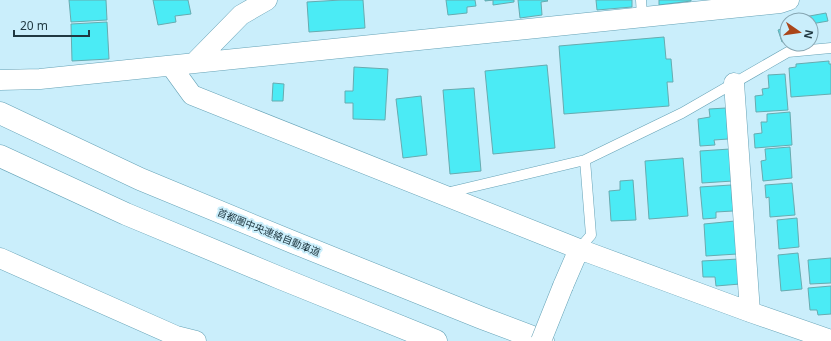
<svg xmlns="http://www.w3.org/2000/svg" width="831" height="341" viewBox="0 0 831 341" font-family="'Noto Sans','Noto Sans JP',sans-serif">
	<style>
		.building { fill: #4bebf5; stroke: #67abb0 }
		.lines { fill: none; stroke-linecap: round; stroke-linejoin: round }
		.lane-casing { stroke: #65a2b6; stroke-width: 11 }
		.street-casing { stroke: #65a2b6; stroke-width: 21 }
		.highway-casing { stroke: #65a2b6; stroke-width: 23 }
		.lane { stroke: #fff; stroke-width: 10 }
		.street { stroke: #fff; stroke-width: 20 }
		.highway { stroke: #fff; stroke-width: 22 }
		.street-bridge-casing { stroke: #65a2b6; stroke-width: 21; stroke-linecap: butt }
		.street-bridge { stroke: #fff; stroke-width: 20 }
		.labels { text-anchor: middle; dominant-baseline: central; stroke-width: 4; stroke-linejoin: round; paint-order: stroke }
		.street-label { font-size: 10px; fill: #1f3841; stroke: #caeefb }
	</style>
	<rect width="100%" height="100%" fill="#caeefb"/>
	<path class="building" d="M 69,0 L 106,0 L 107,20 L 71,22 Z
		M 153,0 L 188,0 L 191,14 L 175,16 L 176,22 L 158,25 Z
		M 341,0 L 363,0 L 365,28 L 309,32 L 307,2 Z
		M 446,0 L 475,0 L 476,6 L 467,7 L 467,13 L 448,15 Z
		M 485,0 L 514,0 L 514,2 L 493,5 L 493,0 L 485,1 Z
		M 518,0 L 547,0 L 548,1 L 541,2 L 542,15 L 520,18 Z
		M 596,0 L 632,0 L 632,7 L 597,10 Z
		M 659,0 L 691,0 L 691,1 L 659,5 Z
		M 826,13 L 828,21 L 811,24 L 811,20 L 805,20 L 804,17 Z
		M 107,22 L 109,59 L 72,61 L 71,24 Z
		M 787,27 L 787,40 L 782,42 L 778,30 Z
		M 664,37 L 666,59 L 671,59 L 673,82 L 667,82 L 669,106 L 564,114 L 559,46 Z
		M 829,61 L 829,64 L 831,64 L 831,94 L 791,97 L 789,68 L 796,67 L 796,64 Z
		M 547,65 L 555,148 L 493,154 L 485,71 Z
		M 354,67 L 388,69 L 385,120 L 353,119 L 353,103 L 345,103 L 345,91 L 353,91 Z
		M 785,74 L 788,110 L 756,112 L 755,96 L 763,95 L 762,89 L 769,88 L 768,75 Z
		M 273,83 L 284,84 L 283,101 L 272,101 Z
		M 474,88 L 481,171 L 450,174 L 443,90 Z
		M 421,96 L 427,155 L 403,158 L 396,99 Z
		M 726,108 L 728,139 L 714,140 L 715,145 L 700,146 L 698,119 L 710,117 L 709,109 Z
		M 790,112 L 792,145 L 755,148 L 754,134 L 762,133 L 761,122 L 767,122 L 767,114 Z
		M 790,147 L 792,178 L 763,181 L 761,161 L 766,160 L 765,149 Z
		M 730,149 L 733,181 L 702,183 L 700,151 Z
		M 683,158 L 688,216 L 649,219 L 645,161 Z
		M 633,180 L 636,220 L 611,221 L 609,191 L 620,190 L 620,181 Z
		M 792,183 L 795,215 L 770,217 L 769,197 L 766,198 L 765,185 Z
		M 731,185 L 733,211 L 716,212 L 716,218 L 703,219 L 700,187 Z
		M 797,218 L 799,247 L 779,249 L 777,220 Z
		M 735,221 L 737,254 L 706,256 L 704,224 Z
		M 798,253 L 802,289 L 781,291 L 778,255 Z
		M 831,258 L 831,283 L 810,284 L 808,260 Z
		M 739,259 L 740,284 L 716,286 L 715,277 L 703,277 L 702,261 Z
		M 831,286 L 831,314 L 818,315 L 817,310 L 810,310 L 808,288 Z"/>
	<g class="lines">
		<defs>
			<path id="lane" d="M 641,0 L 642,17
				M 446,193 L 585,160 L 682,113 L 788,52 L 831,48
				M 579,249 L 591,235 L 585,160"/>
			<path id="street" d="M 194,63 L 241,15 L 267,0
				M 171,66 L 192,95 L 579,249 L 750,312 L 831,340
				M 0,80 L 40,79 L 780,3 L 789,0
				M 734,83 L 750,312
				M 0,258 L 176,336 L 196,341
				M 563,286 L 579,249"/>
			<path id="highway" d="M 0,113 L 140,179 L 295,243 L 482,318 L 543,341
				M 0,156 L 126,214 L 280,278 L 436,341"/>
		</defs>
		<use href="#lane" class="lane-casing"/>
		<use href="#street" class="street-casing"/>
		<use href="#highway" class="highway-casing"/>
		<use href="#lane" class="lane"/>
		<use href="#street" class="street"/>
		<use href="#highway" class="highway"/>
		<defs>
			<path id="street-bridge" d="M 541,341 L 563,286"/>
		</defs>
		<use href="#street-bridge" class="street-bridge-casing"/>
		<use href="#street-bridge" class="street-bridge"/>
	</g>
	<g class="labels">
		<g class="street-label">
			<text transform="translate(269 232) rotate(22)">首都圏中央連絡自動車道</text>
		</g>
	</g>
	<g transform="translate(799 32) rotate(103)"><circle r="19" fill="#caeefb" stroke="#86a5b1"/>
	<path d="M0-3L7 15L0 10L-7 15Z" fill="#aa4519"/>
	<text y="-6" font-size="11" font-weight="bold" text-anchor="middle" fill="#1f3841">N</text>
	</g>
	<path d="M14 30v6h75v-6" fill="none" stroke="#1f3841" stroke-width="2"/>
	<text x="20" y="30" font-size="12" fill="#1f3841" stroke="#caeefb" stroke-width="3" paint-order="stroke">20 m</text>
</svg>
